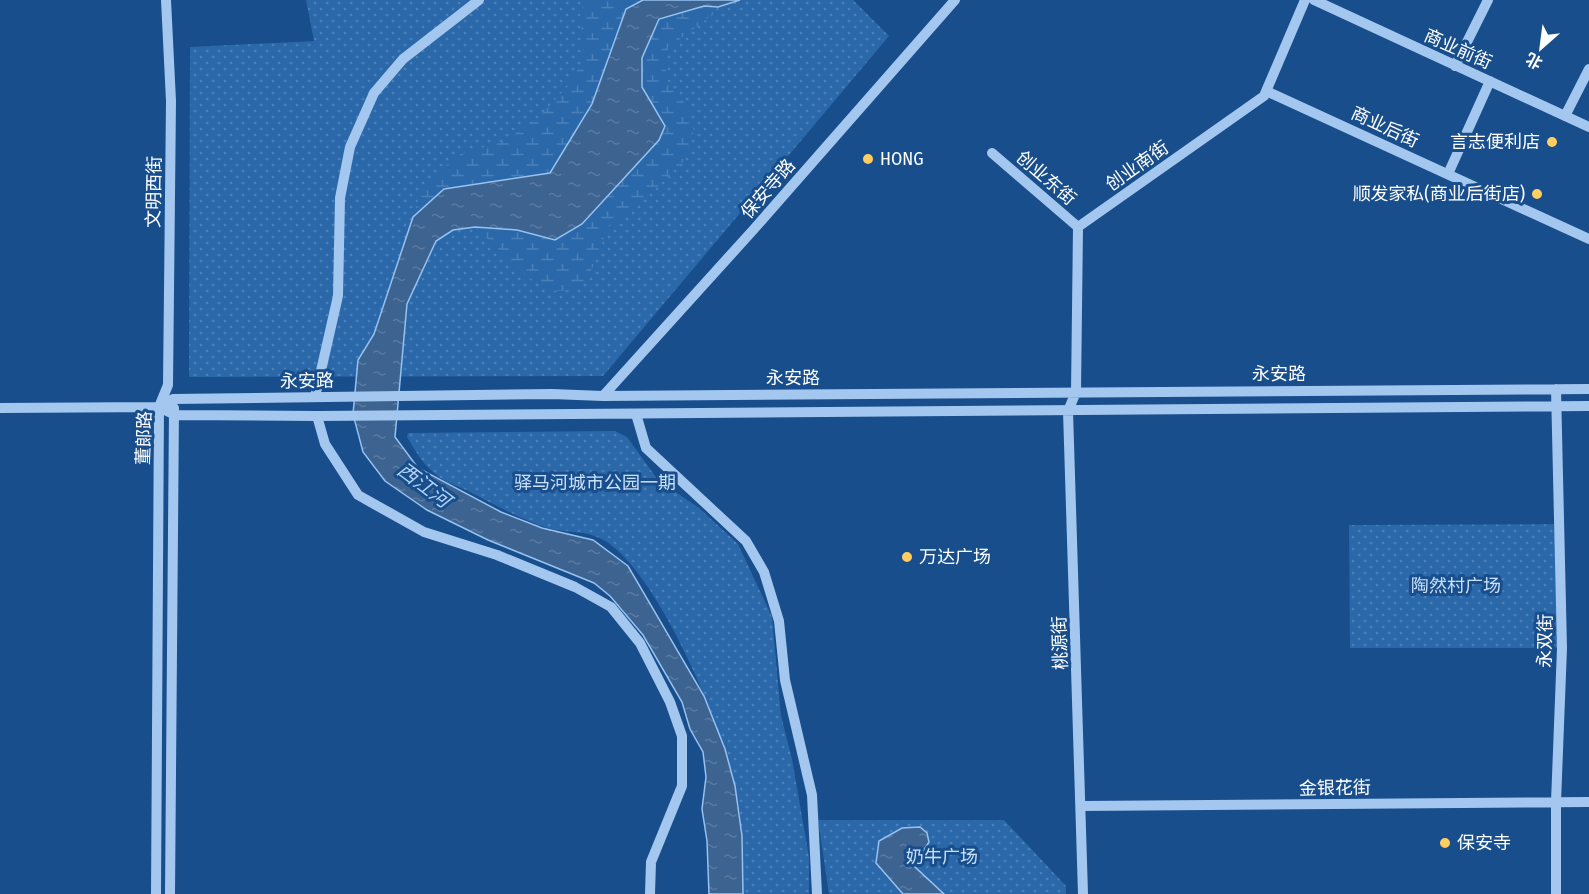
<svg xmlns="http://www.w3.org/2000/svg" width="1589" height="894" viewBox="0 0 1589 894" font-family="'Fira Sans Condensed','Noto Sans SC',sans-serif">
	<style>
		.grass { fill: url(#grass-dots) }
		.wetland { fill: url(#wetland-marsh) }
		.water { fill: url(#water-ripples); stroke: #95c2f1; stroke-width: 1.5 }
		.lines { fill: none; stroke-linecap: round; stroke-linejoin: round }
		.minor { stroke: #a3c7ee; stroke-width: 10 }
		.poi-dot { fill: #ffcd60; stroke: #184e8c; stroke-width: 2 }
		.labels { text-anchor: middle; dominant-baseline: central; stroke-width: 6; stroke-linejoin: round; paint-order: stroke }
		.street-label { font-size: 18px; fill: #fff; stroke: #184e8c }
		.poi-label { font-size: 18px; fill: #fff; stroke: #184e8c; text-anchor: start }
		.park-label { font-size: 18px; fill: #c9e0fa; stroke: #184e8c }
		.water-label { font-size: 20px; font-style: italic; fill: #afd1f5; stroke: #184e8c }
	</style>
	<defs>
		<pattern id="grass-dots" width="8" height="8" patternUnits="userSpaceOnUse" patternTransform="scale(1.5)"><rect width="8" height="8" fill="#2b68aa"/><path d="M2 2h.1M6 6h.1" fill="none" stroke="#4b7fb7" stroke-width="1.8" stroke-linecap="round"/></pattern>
		<pattern id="wetland-marsh" width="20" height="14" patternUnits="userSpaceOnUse" patternTransform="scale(1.5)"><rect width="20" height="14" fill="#2b68aa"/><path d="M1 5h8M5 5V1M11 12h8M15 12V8" fill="none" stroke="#4b7fb7"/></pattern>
		<pattern id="water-ripples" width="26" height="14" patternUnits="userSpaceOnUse" patternTransform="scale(1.5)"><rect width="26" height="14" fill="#3d6390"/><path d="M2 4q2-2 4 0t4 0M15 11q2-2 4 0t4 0" fill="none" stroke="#5a7aa1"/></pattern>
	</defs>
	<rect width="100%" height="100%" fill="#184e8c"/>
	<path class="grass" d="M 306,0 L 853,0 L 889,36 L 603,376 L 189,377 L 190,47 L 314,41 Z
		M 615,431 L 627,437 L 658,480 L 699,508 L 738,544 L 772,617 L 781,716 L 792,759 L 809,857 L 809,894 L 743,894 C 743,858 743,821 735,786 C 723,728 653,558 597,537 C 581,530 564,533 548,528 C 519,519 492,503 466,490 C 455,485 442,481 434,473 C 422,463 415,450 407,437 L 408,433 Z
		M 1561,524 L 1562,648 L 1350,648 L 1349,525 Z
		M 818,820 L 1004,820 L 1066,886 L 1066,894 L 829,894 Z"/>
	<path class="wetland" d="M 585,0 L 643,0 L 626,9 L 592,104 L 550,173 L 444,189 L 413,217 L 420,193 L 434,175 L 462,153 L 503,142 L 536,120 L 568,86 L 584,59 L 580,15 Z
		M 704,6 L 718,7 L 712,15 L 668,48 L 665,77 L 687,107 L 694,131 L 683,162 L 649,195 L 607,227 L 600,251 L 587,279 L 574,290 L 553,291 L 528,277 L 475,227 L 517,230 L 555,240 L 582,224 L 659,140 L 665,126 L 642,87 L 642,58 L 659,19 Z"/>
	<path class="water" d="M 643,0 L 740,0 L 718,7 L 704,6 L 659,19 L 642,58 L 642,87 L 665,126 L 659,140 L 582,224 L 555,240 L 517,230 L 475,227 L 453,230 L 436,241 L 407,304 L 395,437 L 418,468 L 501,512 L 542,528 L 593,540 L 628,566 L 704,696 L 725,749 L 735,786 L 742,836 L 743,894 L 709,894 L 707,841 L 702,809 L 706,777 L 703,752 L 690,729 L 682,702 L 643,635 L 610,596 L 594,583 L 488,540 L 427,510 L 385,481 L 363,452 L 353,414 L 358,360 L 374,334 L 413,217 L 444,189 L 550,173 L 592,104 L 626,9 Z
		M 920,827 L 927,833 L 929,842 L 914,866 L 944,894 L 903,894 L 876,863 L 879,841 L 902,828 Z"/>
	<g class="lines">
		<path class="minor" d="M 1314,0 L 1589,127
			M 1455,66 L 1488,0
			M 1266,91 L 1589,239
			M 1565,116 L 1589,69
			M 992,153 L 1078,227
			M 1448,174 L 1490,81
			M 1556,389 L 1562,648 L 1556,802 L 1556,894
			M 603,396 L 754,229 L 955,0
			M 315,397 L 338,296 L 340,198 L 350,147 L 374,93 L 403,59 L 479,0
			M 159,407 L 175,415 L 317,416 L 1589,406
			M 0,408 L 159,407 L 173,399 L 552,394 L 603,396 L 1589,389
			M 636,414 L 646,448 L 746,541 L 764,572 L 779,621 L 785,680 L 812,795 L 817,894
			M 317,416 L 325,444 L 358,495 L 424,532 L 497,555 L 575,587 L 611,607 L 640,643 L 670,702 L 682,736 L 682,786 L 651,862 L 650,894
			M 1082,806 L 1589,802
			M 156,894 L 159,407 L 168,385 L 171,101 L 166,0
			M 170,894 L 174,408
			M 1083,894 L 1068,411 L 1076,392 L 1078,227 L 1264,96 L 1305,0"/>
	</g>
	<g class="poi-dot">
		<circle cx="1552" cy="142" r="6"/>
		<circle cx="868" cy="159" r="6"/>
		<circle cx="1537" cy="194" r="6"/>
		<circle cx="907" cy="557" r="6"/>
		<circle cx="1445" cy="843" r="6"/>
	</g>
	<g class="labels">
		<g class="street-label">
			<text transform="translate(1458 49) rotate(24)">商业前街</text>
			<text transform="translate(1385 127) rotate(25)">商业后街</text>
			<text transform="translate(1137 166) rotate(-35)">创业南街</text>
			<text transform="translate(1046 178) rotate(41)">创业东街</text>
			<text transform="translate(768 189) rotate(-49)">保安寺路</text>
			<text transform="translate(154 192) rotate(-89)">文明西街</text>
			<text x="1279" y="374">永安路</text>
			<text x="793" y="378">永安路</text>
			<text transform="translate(307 381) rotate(-1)">永安路</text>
			<text transform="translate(144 438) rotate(-88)">董郞路</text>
			<text transform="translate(1545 641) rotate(-89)">永双街</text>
			<text transform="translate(1060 643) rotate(-92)">桃源街</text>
			<text transform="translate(1335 788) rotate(-1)">金银花街</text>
		</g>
		<g class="poi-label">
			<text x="1540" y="142" text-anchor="end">言志便利店</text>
			<text x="880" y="159">HONG</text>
			<text x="1525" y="194" text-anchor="end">顺发家私(商业后街店)</text>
			<text x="919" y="557">万达广场</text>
			<text x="1457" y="843">保安寺</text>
		</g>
		<g class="park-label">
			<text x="595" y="483">驿马河城市公园一期</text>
			<text x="1456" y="586">陶然村广场</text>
			<text x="942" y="857">奶牛广场</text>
		</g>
		<g class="water-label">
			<text transform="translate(424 485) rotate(37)">西江河</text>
		</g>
	</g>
	<g transform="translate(1541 48) rotate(208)" stroke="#184e8c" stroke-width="4.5" paint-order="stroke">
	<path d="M0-4.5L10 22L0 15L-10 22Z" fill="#ffffff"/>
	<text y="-9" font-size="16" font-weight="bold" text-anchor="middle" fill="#ffffff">北</text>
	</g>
</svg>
